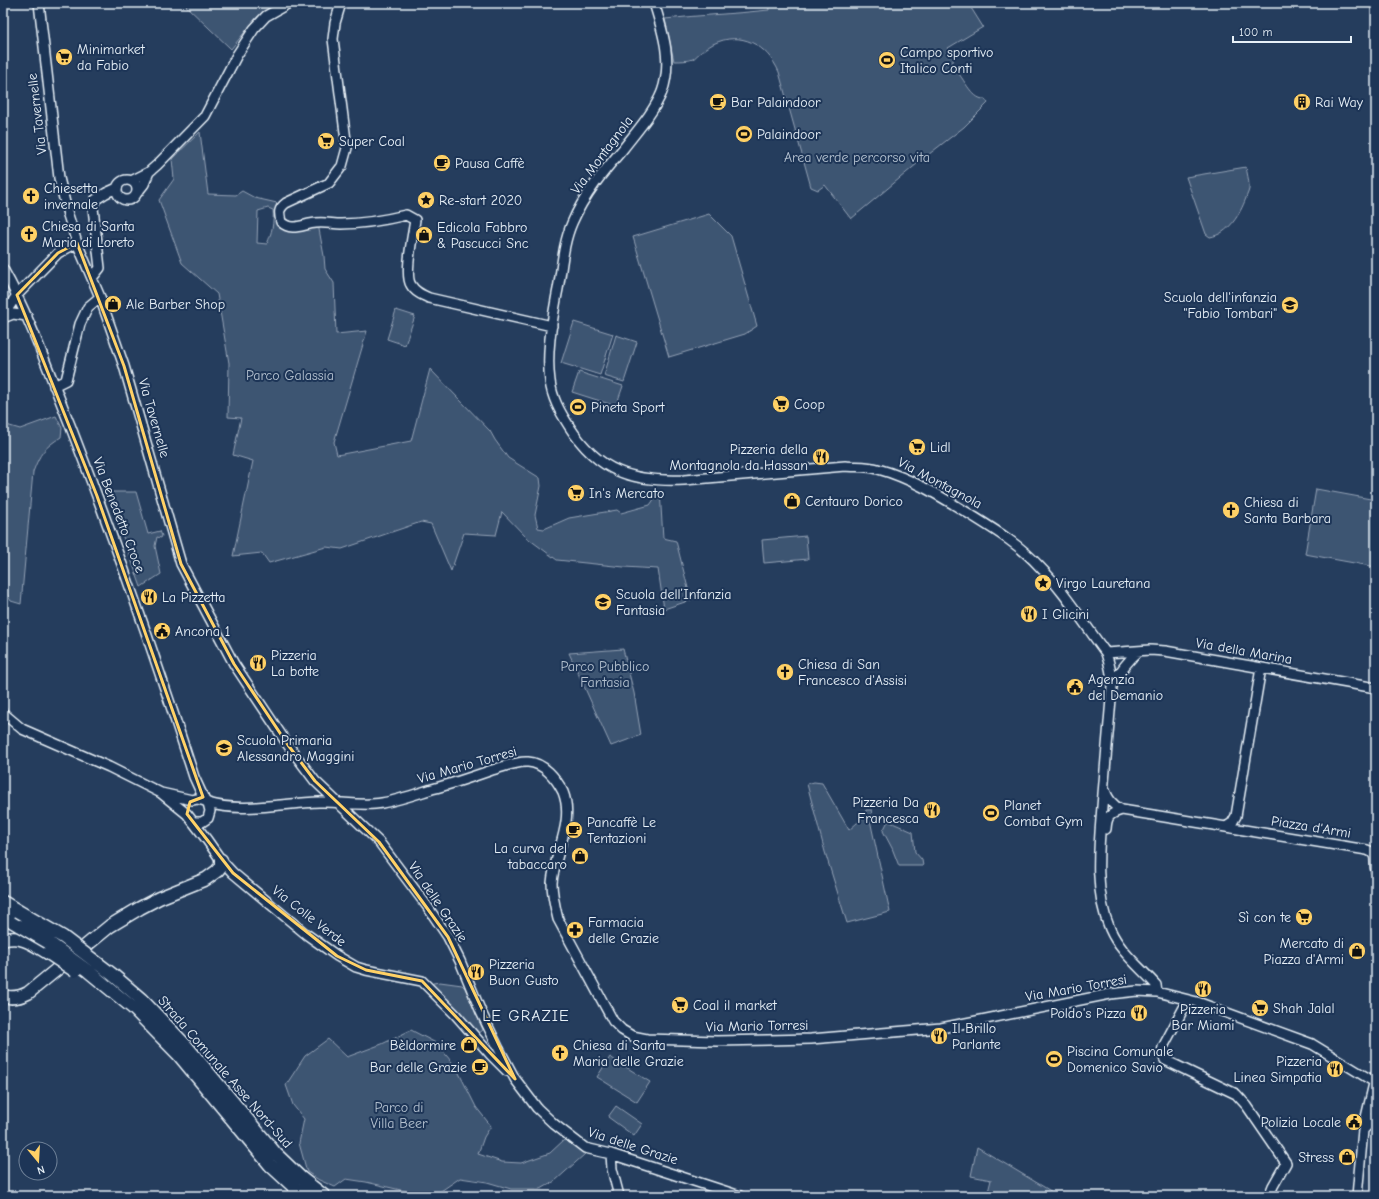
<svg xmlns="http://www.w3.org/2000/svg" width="1379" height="1199" viewBox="0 0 1379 1199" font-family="'Comic Neue',sans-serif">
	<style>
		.green { fill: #3e5472; stroke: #93a2b5; fill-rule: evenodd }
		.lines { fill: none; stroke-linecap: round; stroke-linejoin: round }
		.secondary-casing { stroke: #e8f1f8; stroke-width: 12 }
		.highway-casing { stroke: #e8f1f8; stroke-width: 15 }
		.secondary { stroke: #1d3557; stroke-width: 9 }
		.highway { stroke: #1d3557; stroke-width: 12 }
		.highway-bridge-casing { stroke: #e8f1f8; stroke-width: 15; stroke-linecap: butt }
		.highway-bridge { stroke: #1d3557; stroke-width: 12 }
		.marked { fill: none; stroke: #ffd166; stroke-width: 3; stroke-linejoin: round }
		.labels { text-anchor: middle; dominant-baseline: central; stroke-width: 4; stroke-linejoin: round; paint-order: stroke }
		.poi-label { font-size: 14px; fill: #e8f1f8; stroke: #1d3557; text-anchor: start }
		.street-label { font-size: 14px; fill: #e8f1f8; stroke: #1d3557 }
		.park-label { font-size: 14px; fill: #b5c2d0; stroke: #1d3557 }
		.quarter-label { font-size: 16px; letter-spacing: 1px; fill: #e8f1f8; stroke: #1d3557 }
	</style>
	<rect width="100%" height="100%" fill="#253d5d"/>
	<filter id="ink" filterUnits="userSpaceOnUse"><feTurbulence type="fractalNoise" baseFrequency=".025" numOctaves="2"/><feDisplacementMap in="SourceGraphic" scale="8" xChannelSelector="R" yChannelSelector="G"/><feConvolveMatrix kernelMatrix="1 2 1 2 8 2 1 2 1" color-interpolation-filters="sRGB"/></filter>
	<g filter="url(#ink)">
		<path class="green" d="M 185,3 L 275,3 L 257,17 L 231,49 L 186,6 Z
			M 768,3 L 968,3 L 983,27 L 948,48 L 954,56 L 952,66 C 963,75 971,100 985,99 L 988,103 L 964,127 L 924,158 L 851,219 L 825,185 L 818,190 L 811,187 L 779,72 C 767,45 741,30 713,44 C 708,47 704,50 700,53 C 697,55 695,58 693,59 C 688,61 680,61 674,61 L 665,19 C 700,15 734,14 769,10 Z
			M 200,132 L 208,194 L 236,195 L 242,191 L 255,198 L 277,203 L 275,210 L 279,225 L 318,224 L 324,256 L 325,269 L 334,283 L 336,334 L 367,331 L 334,442 L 337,455 L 411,441 L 430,369 L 490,431 L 495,440 L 508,458 L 540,478 L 541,486 L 535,515 L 538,528 L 544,529 L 569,518 L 617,510 L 621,513 L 650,505 L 660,491 L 663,538 L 676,541 L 691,600 L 664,609 L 658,569 L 624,567 L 557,560 L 526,537 L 502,512 L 496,535 L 464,533 L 451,571 L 431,524 L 421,522 L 342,549 L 326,547 L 269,563 L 262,553 L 233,556 L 253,461 L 233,455 L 241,418 L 228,417 L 229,363 L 217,294 L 182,263 L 159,200 L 174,179 L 172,159 ZM 268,208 L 273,210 C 274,223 272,232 267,244 L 257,243 L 258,211 Z
			M 1246,167 C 1247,173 1249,180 1249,186 C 1250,190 1247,194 1246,198 C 1240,214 1229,234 1210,237 L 1206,234 L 1186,177 Z
			M 709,214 L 731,236 L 757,326 L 745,334 L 669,357 L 633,237 Z
			M 396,310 L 415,316 L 405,345 L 387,339 Z
			M 574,322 L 613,334 L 600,375 L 561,363 Z
			M 616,335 L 637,342 L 624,382 L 604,376 Z
			M 579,372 L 623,386 L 616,406 L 572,392 Z
			M 56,416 L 62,428 L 61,437 C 44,448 40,453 33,472 L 21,604 L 11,601 L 3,588 L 3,424 L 20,429 Z
			M 1316,489 L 1376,500 L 1376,567 L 1305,554 Z
			M 107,492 L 136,492 L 148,534 L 160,531 L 162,536 L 161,538 L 157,537 L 155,546 L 161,574 L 141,587 Z
			M 806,536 L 808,559 L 764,563 L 762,540 Z
			M 623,649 L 634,693 L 641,735 L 611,746 L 569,653 Z
			M 814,782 L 822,783 L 849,830 L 865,816 L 866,810 L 872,810 L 870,820 L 890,912 L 847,923 L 825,852 L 807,784 Z
			M 888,821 L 913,832 L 915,852 L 922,860 L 923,866 L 899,866 L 892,848 L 883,831 Z
			M 440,982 L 462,985 L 465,988 L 483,1030 L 478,1034 L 432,985 L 433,983 Z
			M 411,1030 L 436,1043 L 456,1067 L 476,1107 L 491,1126 L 484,1137 L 478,1154 L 502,1162 L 521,1163 L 550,1153 L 565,1139 L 585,1154 L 555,1181 L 541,1189 L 511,1189 L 487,1182 L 460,1178 L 438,1193 L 418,1194 L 366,1182 L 346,1179 L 335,1187 L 319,1180 L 307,1172 L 299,1143 L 304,1119 L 293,1105 L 286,1085 L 305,1056 L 328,1039 L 347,1057 L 382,1044 Z
			M 610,1057 L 650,1082 L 637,1102 L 597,1077 Z
			M 616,1106 L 642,1124 L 634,1136 L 608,1117 Z
			M 977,1147 L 1059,1196 L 987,1196 L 991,1180 L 971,1176 Z"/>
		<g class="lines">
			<defs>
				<path id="secondary" d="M 39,3 L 59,178 L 68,215 L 77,243 L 100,297 L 124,366 L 181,564 L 234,664 L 288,745 L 315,781 L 379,842 L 427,906 L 448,937 L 460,961 L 481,1012 L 499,1049 L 515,1079 L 537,1108 L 554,1124 L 585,1148 L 611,1154 L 740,1196
					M 341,3 L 335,23 L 333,39 L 347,148 L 342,166 L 329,183 L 286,203 C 278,209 279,213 281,222 C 292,232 303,224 316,223 C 325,222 333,224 341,224 C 363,224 385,220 406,215 L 415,220 C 413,234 404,275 411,285 C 415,292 422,295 429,298 L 552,326
					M 654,3 C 663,32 673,62 662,92 C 654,112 636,132 623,149 C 603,172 584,195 572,223 C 562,246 562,271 557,294 C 552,322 546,353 550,381 C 552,398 560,412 569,426 C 598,472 632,482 684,480 L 845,466 C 856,467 868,466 878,469 C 911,478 942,497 971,515 C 995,530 1020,545 1039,566 C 1065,592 1084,624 1106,653 C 1110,665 1112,675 1112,687 C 1109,723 1106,758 1103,794 C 1100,837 1092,888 1110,929 C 1120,952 1140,967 1156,985 L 1157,992
					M117 190a10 10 0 1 1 20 0a10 10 0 1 1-20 0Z
					M 131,181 L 149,172 L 157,165 L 205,116 L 237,55 L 254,29 L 266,16 L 289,3
					M 137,193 L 144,184 L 149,172
					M 3,269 C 31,319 49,373 70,425 C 115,541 156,658 194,777 L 205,801
					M 92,278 L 100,268 L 93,208 L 95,200 L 106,193 L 117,188
					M 3,316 L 17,295 L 58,253 L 77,243
					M 3,318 L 13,314 L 27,316
					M 54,386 L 66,380 L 80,324 L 88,307 L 100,297
					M 1106,653 L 1150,650 L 1165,651 L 1376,688
					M 1113,684 C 1120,671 1127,661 1139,651
					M 3,713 L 22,729 L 109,767 L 161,793 L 192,800 L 197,799 L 205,801 L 208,803 L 210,811 L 208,818 L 202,822 L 193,822
					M 1104,788 C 1108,799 1112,805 1122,810 L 1226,827 L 1232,823 L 1236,816 L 1261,668
					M 161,793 L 187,814 L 207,840 L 221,860 L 233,873 L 306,934 L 337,956 L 356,967 L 366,970 L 422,981 L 455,1014 L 491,1055 L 507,1071
					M 208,803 C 239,813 285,803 319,802 C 340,801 362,807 382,803 C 399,800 416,794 432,789 C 452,784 472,777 492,770 C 504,767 516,761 528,762 C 544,763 556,778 563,792 C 575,822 554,853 552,883 C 552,895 555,907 558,919 L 613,1021 L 622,1030 L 632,1036 L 647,1039 L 717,1041 L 811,1039 L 941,1028 L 1110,994 L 1137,991 L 1157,992 L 1197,1002 L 1312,1044 L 1376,1083
					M 1226,827 L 1367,850 C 1379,854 1373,862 1376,871
					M 1106,829 C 1107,816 1109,814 1122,810
					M 1188,1000 L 1163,1047 L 1162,1053 L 1165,1060 L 1236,1094 L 1247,1106 L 1286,1163 L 1273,1186 L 1269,1196
					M 1364,1129 L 1376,1117
					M 611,1154 L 612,1169 L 619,1196
					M 1357,1196 L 1363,1130 L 1376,1075"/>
				<path id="highway" d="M 3,902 L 18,911
					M 3,916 L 20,926
					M 3,940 C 20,934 33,944 48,953
					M 3,996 C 12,999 20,997 28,993 L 110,926 L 140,908 L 159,898 L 206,879 L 217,871 L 221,866 L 221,860
					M 301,1178 L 324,1196
					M 295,1188 L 306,1196"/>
			</defs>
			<use href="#secondary" class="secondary-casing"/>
			<use href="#highway" class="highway-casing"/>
			<use href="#secondary" class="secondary"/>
			<use href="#highway" class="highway"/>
			<defs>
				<path id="highway-bridge" d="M 18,911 L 63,937 L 113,975 L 141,999 L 188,1048 L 276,1154 L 301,1178
					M 20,926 L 51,944 L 88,971 L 133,1008 L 178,1054 L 270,1165 L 295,1188
					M 48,953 L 75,971"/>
			</defs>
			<use href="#highway-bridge" class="highway-bridge-casing"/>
			<use href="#highway-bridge" class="highway-bridge"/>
		</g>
	</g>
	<path class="marked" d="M 77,243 L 124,366 L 181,564 L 234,664 L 288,745 L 315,781 L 379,842 L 448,937 L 515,1079 L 422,981 L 366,970 L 337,956 L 233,873 L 187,814 L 190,802 L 203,797 L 97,496 L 17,295 L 58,253 Z"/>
	<defs>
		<symbol id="supermarket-disc" viewBox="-11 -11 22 22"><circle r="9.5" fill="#ffd166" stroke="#1d3557"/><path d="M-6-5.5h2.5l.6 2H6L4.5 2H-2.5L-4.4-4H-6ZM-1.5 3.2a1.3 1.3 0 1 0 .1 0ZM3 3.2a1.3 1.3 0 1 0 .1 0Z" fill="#111"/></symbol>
		<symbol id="stadium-disc" viewBox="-11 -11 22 22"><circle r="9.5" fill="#ffd166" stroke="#1d3557"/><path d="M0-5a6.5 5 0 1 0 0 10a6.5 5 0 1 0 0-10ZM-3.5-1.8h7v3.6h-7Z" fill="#111"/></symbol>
		<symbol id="cafe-disc" viewBox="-11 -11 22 22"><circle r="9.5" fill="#ffd166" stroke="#1d3557"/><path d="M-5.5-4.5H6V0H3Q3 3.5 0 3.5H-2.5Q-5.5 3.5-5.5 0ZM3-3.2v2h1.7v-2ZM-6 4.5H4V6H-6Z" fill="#111"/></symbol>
		<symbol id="building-disc" viewBox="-11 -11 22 22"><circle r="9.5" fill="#ffd166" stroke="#1d3557"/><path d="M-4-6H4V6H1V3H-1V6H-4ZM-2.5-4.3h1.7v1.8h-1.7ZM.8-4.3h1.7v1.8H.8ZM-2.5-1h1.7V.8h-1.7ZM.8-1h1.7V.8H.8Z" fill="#111"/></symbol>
		<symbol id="church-disc" viewBox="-11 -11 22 22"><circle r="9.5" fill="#ffd166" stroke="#1d3557"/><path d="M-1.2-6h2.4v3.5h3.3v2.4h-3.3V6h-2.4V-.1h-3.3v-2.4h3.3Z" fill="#111"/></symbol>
		<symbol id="sight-disc" viewBox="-11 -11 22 22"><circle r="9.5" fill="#ffd166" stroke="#1d3557"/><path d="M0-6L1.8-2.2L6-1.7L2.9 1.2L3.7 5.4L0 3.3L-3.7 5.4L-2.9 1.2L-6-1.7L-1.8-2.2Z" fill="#111"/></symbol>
		<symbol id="shop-disc" viewBox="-11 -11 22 22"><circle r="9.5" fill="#ffd166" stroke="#1d3557"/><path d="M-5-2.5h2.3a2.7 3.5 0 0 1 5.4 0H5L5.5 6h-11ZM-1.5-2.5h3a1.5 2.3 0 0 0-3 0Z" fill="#111"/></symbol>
		<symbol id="school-disc" viewBox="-11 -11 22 22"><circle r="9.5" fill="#ffd166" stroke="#1d3557"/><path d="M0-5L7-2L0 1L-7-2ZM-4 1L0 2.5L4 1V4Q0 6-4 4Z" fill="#111"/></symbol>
		<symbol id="restaurant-disc" viewBox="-11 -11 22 22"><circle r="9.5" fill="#ffd166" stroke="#1d3557"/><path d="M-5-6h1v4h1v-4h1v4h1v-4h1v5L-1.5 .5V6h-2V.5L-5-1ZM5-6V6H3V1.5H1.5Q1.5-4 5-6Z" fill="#111"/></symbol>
		<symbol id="civic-disc" viewBox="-11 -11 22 22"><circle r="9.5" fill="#ffd166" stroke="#1d3557"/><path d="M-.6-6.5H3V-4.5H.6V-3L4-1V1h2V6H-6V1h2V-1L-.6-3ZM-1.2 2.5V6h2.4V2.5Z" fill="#111"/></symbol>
		<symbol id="pharmacy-disc" viewBox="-11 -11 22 22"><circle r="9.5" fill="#ffd166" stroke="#1d3557"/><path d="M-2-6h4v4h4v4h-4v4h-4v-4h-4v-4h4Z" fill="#111"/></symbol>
	</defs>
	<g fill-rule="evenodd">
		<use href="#supermarket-disc" x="54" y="47" width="20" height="20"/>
		<use href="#stadium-disc" x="877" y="50" width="20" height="20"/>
		<use href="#cafe-disc" x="708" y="92" width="20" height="20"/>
		<use href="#building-disc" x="1292" y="92" width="20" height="20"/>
		<use href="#stadium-disc" x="734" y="124" width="20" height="20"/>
		<use href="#supermarket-disc" x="316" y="131" width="20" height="20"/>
		<use href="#cafe-disc" x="432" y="153" width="20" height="20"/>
		<use href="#church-disc" x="21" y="186" width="20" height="20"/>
		<use href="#sight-disc" x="416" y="190" width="20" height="20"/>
		<use href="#church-disc" x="19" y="224" width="20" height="20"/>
		<use href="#shop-disc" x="414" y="225" width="20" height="20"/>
		<use href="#shop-disc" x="103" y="294" width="20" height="20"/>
		<use href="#school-disc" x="1280" y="295" width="20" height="20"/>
		<use href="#supermarket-disc" x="771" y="394" width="20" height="20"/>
		<use href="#stadium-disc" x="568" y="397" width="20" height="20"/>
		<use href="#supermarket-disc" x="907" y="437" width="20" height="20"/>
		<use href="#restaurant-disc" x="811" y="447" width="20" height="20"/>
		<use href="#supermarket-disc" x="566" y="483" width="20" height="20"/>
		<use href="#shop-disc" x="782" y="491" width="20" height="20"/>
		<use href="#church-disc" x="1221" y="500" width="20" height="20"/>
		<use href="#sight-disc" x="1033" y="573" width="20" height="20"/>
		<use href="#restaurant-disc" x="139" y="587" width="20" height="20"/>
		<use href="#school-disc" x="593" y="592" width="20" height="20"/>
		<use href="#restaurant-disc" x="1019" y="604" width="20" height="20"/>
		<use href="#civic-disc" x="152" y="621" width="20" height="20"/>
		<use href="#restaurant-disc" x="248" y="653" width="20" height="20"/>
		<use href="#church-disc" x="775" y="662" width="20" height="20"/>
		<use href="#civic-disc" x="1065" y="677" width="20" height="20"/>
		<use href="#school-disc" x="214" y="738" width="20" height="20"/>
		<use href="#restaurant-disc" x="922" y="800" width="20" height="20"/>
		<use href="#stadium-disc" x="981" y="803" width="20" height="20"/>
		<use href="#cafe-disc" x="564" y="820" width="20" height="20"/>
		<use href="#shop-disc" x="570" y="846" width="20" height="20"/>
		<use href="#supermarket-disc" x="1294" y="907" width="20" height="20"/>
		<use href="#pharmacy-disc" x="565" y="920" width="20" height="20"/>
		<use href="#shop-disc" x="1347" y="941" width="20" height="20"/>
		<use href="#restaurant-disc" x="466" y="962" width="20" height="20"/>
		<use href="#restaurant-disc" x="1193" y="979" width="20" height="20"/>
		<use href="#supermarket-disc" x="670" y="995" width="20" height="20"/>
		<use href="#supermarket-disc" x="1250" y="998" width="20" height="20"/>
		<use href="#restaurant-disc" x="1129" y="1003" width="20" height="20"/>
		<use href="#restaurant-disc" x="929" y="1026" width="20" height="20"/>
		<use href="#shop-disc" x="459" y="1035" width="20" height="20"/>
		<use href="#church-disc" x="550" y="1043" width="20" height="20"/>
		<use href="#stadium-disc" x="1044" y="1049" width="20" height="20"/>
		<use href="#cafe-disc" x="470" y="1057" width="20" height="20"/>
		<use href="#restaurant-disc" x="1325" y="1059" width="20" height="20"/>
		<use href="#civic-disc" x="1344" y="1112" width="20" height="20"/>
		<use href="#shop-disc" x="1337" y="1147" width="20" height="20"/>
	</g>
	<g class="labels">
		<g class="poi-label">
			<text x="77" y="49">Minimarket<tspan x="77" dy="16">da Fabio</tspan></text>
			<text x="900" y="52">Campo sportivo<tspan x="900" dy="16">Italico Conti</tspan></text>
			<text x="731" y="102">Bar Palaindoor</text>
			<text x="1315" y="102">Rai Way</text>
			<text x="757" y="134">Palaindoor</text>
			<text x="339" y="141">Super Coal</text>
			<text x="455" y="163">Pausa Caffè</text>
			<text x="44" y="188">Chiesetta<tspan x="44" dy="16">invernale</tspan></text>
			<text x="439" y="200">Re-start 2020</text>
			<text x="42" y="226">Chiesa di Santa<tspan x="42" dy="16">Maria di Loreto</tspan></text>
			<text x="437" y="227">Edicola Fabbro<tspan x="437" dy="16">&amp; Pascucci Snc</tspan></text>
			<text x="1277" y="297" text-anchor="end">Scuola dell'infanzia<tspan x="1277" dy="16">"Fabio Tombari"</tspan></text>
			<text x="126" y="304">Ale Barber Shop</text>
			<text x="794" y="404">Coop</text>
			<text x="591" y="407">Pineta Sport</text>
			<text x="930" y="447">Lidl</text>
			<text x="808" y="449" text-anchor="end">Pizzeria della<tspan x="808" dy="16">Montagnola da Hassan</tspan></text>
			<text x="589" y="493">In's Mercato</text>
			<text x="805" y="501">Centauro Dorico</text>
			<text x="1244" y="502">Chiesa di<tspan x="1244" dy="16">Santa Barbara</tspan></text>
			<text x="1056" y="583">Virgo Lauretana</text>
			<text x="616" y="594">Scuola dell’Infanzia<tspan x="616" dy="16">Fantasia</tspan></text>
			<text x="162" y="597">La Pizzetta</text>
			<text x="1042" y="614">I Glicini</text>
			<text x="175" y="631">Ancona 1</text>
			<text x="271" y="655">Pizzeria<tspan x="271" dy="16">La botte</tspan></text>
			<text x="798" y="664">Chiesa di San<tspan x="798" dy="16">Francesco d'Assisi</tspan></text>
			<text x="1088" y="679">Agenzia<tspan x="1088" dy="16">del Demanio</tspan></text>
			<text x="237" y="740">Scuola Primaria<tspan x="237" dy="16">Alessandro Maggini</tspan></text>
			<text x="919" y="802" text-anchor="end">Pizzeria Da<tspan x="919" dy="16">Francesca</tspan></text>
			<text x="1004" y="805">Planet<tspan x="1004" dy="16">Combat Gym</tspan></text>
			<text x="587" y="822">Pancaffè Le<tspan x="587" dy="16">Tentazioni</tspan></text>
			<text x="567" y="848" text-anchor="end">La curva del<tspan x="567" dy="16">tabaccaro</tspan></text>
			<text x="1291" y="917" text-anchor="end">Sì con te</text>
			<text x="588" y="922">Farmacia<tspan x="588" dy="16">delle Grazie</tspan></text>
			<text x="1344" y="943" text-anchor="end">Mercato di<tspan x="1344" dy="16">Piazza d'Armi</tspan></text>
			<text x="489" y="964">Pizzeria<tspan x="489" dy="16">Buon Gusto</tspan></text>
			<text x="693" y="1005">Coal il market</text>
			<text x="1273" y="1008">Shah Jalal</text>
			<text x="1203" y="1009" text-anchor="middle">Pizzeria<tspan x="1203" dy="16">Bar Miami</tspan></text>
			<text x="1126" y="1013" text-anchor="end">Poldo's Pizza</text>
			<text x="952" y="1028">Il Brillo<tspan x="952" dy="16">Parlante</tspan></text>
			<text x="456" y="1045" text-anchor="end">Bèldormire</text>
			<text x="573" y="1045">Chiesa di Santa<tspan x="573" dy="16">Maria delle Grazie</tspan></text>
			<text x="1067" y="1051">Piscina Comunale<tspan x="1067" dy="16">Domenico Savio</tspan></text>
			<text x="1322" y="1061" text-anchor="end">Pizzeria<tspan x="1322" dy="16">Linea Simpatia</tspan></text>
			<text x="467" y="1067" text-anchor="end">Bar delle Grazie</text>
			<text x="1341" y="1122" text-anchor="end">Polizia Locale</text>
			<text x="1334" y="1157" text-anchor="end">Stress</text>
		</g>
		<g class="street-label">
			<text transform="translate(37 114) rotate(-97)">Via Tavernelle</text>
			<text transform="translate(602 155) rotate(-53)">Via Montagnola</text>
			<text transform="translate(154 418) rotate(74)">Via Tavernelle</text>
			<text transform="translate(940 483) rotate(28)">Via Montagnola</text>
			<text transform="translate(119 515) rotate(69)">Via Benedetto Croce</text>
			<text transform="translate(1244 651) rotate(10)">Via della Marina</text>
			<text transform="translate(467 765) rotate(-16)">Via Mario Torresi</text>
			<text transform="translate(1311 827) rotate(9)">Piazza d'Armi</text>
			<text transform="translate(438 902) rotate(56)">Via delle Grazie</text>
			<text transform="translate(309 916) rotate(38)">Via Colle Verde</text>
			<text transform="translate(1076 988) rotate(-10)">Via Mario Torresi</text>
			<text transform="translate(757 1026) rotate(-1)">Via Mario Torresi</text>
			<text transform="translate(225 1072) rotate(49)">Strada Comunale Asse Nord-Sud</text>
			<text transform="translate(633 1146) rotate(18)">Via delle Grazie</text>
		</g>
		<g class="park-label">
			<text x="857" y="157">Area verde percorso vita</text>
			<text x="290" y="375">Parco Galassia</text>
			<text x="605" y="666">Parco Pubblico<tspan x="605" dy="16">Fantasia</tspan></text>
			<text x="399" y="1107">Parco di<tspan x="399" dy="16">Villa Beer</tspan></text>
		</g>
		<g class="quarter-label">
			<text x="526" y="1016">LE GRAZIE</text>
		</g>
	</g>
	<rect width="1379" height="1199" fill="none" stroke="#1d3557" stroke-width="16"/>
	<rect x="8" y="8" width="1363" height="1183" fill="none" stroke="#e8f1f8" stroke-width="1.5" filter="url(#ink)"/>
	<g transform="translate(38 1161) rotate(162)"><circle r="19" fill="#1d3557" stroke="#6e8097"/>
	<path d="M0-3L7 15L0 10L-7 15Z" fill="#ffd166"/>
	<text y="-6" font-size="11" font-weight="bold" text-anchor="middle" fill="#e8f1f8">N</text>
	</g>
	<path d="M1233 36v6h118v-6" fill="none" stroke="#e8f1f8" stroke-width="2"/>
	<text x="1239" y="36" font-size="12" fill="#e8f1f8" stroke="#1d3557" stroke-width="3" paint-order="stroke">100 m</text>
</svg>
